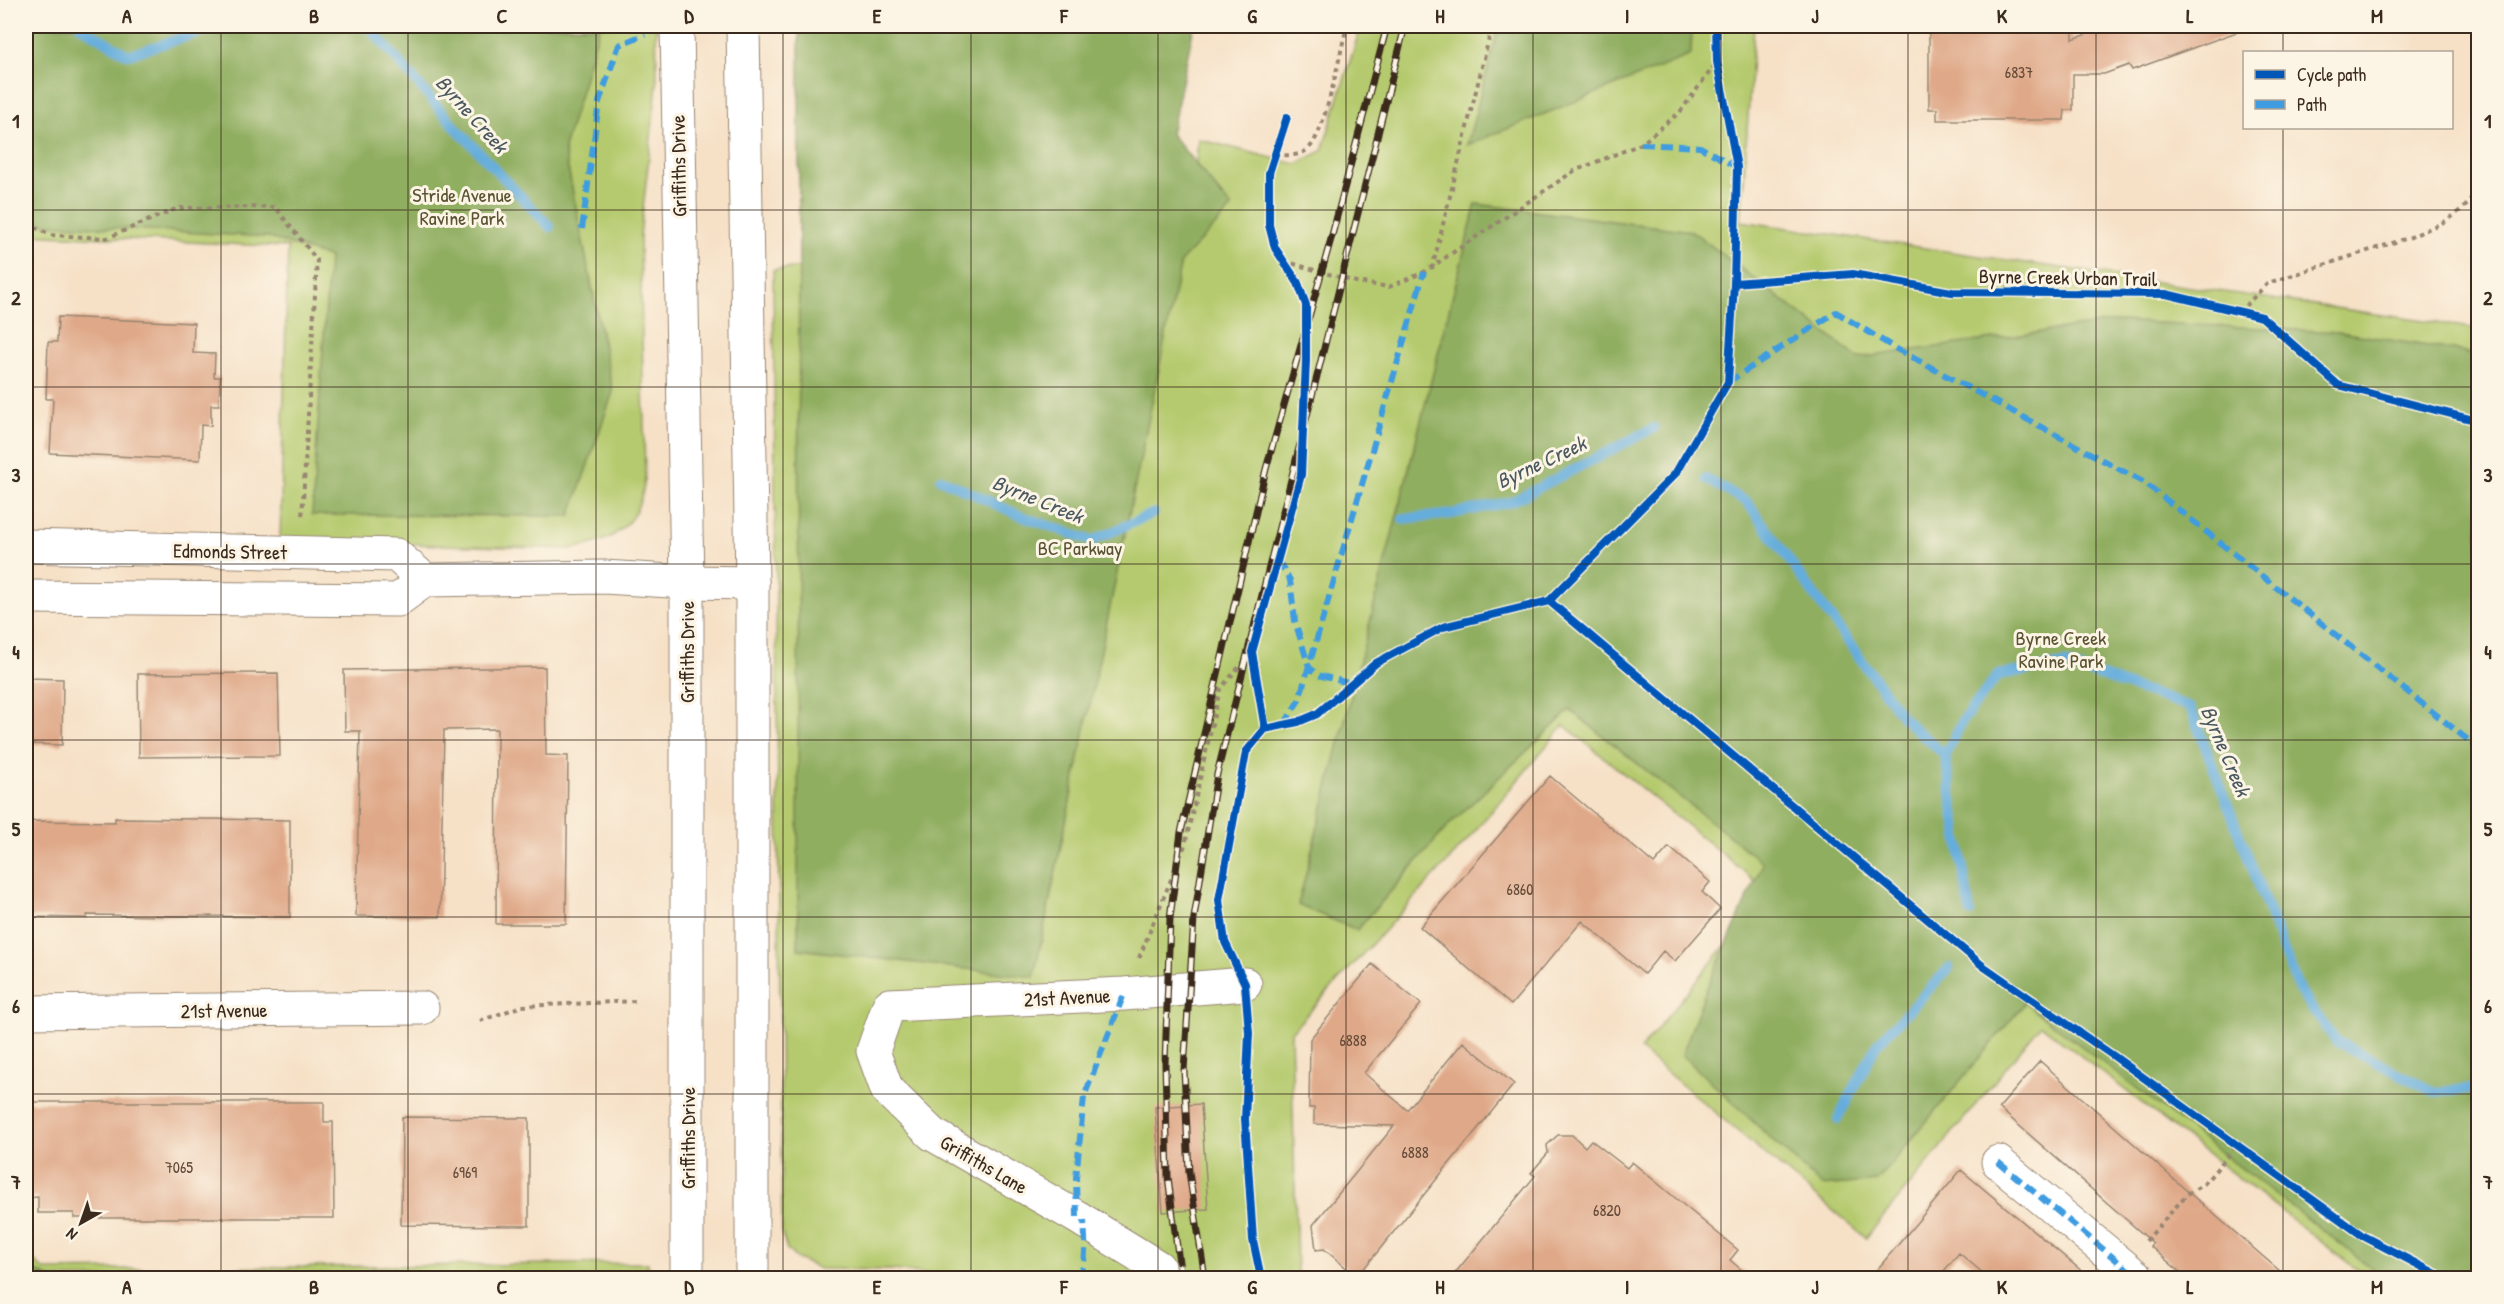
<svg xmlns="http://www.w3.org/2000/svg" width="2504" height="1304" viewBox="0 0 2504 1304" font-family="'Patrick Hand',sans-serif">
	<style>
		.green { fill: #b5ca6e; stroke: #787a46; stroke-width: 1.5 }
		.forest { fill: #90ae61; stroke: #666c40; stroke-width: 1.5 }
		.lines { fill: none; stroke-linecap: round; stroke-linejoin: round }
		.stream { stroke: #65addc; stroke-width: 10 }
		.building { fill: #dfa888 }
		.minor-casing { stroke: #988672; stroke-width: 35 }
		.major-casing { stroke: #988672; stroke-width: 35 }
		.path { stroke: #988672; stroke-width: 4; stroke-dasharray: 4.5 4.5; stroke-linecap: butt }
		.minor { stroke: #fff; stroke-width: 33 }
		.major { stroke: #fff; stroke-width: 33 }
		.rail-casing { stroke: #3b2a1e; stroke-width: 7 }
		.rail { stroke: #fcf5e5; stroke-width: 4.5; stroke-dasharray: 14; stroke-linecap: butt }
		.quiet { stroke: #3f9ce0; stroke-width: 6; stroke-dasharray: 12 6; stroke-linecap: butt }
		.cycleway-casing { stroke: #fcf5e5; stroke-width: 11 }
		.cycleway { stroke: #0057b8; stroke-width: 8 }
		.grid { fill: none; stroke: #3b2a1e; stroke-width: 1.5; stroke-opacity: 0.55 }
		.labels { text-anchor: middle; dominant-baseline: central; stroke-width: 6; stroke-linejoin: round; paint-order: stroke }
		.number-label { font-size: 16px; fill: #644a38 }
		.street-label { font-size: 20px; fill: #3b2a1e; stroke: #fcf5e5 }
		.park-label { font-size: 20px; fill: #5a5232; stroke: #fcf5e5 }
		.water-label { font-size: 21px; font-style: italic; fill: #4a5860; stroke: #fcf5e5 }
		.neatline { fill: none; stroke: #3b2a1e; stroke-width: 2 }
		.grid-label { font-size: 20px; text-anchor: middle; font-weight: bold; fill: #3b2a1e }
	</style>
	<rect width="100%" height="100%" fill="#fcf5e5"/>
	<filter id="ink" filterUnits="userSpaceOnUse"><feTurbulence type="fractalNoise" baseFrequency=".0167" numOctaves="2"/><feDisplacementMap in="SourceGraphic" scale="12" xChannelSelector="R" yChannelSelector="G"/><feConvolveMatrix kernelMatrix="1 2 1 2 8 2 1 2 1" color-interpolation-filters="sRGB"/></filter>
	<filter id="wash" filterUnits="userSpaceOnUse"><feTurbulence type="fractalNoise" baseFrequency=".008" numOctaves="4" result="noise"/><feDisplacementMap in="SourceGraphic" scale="24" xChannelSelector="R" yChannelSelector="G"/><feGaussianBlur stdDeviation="1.35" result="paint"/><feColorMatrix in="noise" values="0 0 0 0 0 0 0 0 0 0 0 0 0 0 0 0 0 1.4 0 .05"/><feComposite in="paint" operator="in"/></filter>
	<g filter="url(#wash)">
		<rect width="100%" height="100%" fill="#f6e1c7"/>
		<path class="green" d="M 26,26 L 656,26 L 657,84 L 640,236 L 645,479 C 639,526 613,543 569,549 L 280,540 L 288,247 L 26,234 Z
			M 1361,26 L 1754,26 L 1741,221 L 2478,329 L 2478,1278 L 2368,1278 L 2041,1025 L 1866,1238 L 1640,1050 L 1769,892 L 1564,725 L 1464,844 L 1291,1032 L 1297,1269 L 1300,1278 L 966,1278 L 893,1270 L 820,1269 L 796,1258 L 787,1249 L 782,1234 L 773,270 L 1189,231 L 1198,139 L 1296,164 L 1322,151 Z
			M 26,1253 L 44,1270 L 648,1263 L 648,1278 L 26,1278 Z"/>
		<path class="forest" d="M 26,26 L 600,26 L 564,148 L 613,392 L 570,516 L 312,515 L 329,257 L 267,237 L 45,224 L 26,215 Z
			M 799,26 L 1194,26 L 1171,134 L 1232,208 L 1181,261 L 1034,977 L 798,949 Z
			M 1499,26 L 1692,26 L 1691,55 L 1467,145 Z
			M 1476,204 L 1692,231 L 1858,358 L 2119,321 L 2340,332 L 2478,354 L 2478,1278 L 2385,1278 L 2025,1003 L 1877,1181 L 1822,1186 L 1682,1055 L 1704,995 L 1763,863 L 1570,710 L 1448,826 L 1357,930 L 1298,905 Z
			M 26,1266 L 50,1278 L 26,1278 Z"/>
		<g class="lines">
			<path class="stream" d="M 80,26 L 128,55 L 220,26
				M 368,26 L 455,127 L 550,227
				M 941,479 L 1021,516 L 1092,541 L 1154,513
				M 1706,479 L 1747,502 L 1904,719 L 1945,755 L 1963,720 L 1998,675 L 2065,664 L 2190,707 L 2300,992 L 2336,1041 L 2434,1092 L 2478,1088
				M 1403,519 L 1446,515 L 1511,502 L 1654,428
				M 1945,755 L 1970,912
				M 1838,1119 L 1877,1044 L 1949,968"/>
		</g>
		<g id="blocks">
			<path class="building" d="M 1929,26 L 2073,26 L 2073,39 L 2110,26 L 2245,26 L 2245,29 L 2132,70 L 2129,65 L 2104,74 L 2073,74 L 2073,110 L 2065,110 L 2064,120 L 1937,120 L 1937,109 L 1929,109 Z
				M 58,317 L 194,323 L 193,353 L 215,354 L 214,377 L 220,377 L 219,405 L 211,405 L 211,426 L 201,425 L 200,460 L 50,453 L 53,399 L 46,399 L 48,342 L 57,342 Z
				M 545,667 L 546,755 L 568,756 L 566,924 L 496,924 L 497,729 L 444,730 L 440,917 L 356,916 L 360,731 L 345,731 L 344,670 Z
				M 278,673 L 280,756 L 139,757 L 138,674 Z
				M 26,678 L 63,679 L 62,745 L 26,744 Z
				M 1550,776 L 1654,864 L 1669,847 L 1710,882 L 1702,892 L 1720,909 L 1675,961 L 1663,951 L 1644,974 L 1582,921 L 1511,1005 L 1420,927 Z
				M 115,818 L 290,820 L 290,917 L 87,915 L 87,918 L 26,917 L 26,821 L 115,822 Z
				M 1372,964 L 1421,1004 L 1364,1073 L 1407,1110 L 1463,1042 L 1514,1084 L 1357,1277 L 1324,1249 L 1316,1250 L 1313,1225 L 1394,1126 L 1314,1124 L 1314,1108 L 1309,1108 L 1310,1039 Z
				M 2040,1061 L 2194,1197 L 2288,1278 L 2187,1278 L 2150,1246 L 2153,1243 L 1999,1108 Z
				M 26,1102 L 324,1102 L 324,1122 L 333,1122 L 334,1218 L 74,1218 L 74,1213 L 38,1213 L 38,1197 L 26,1198 Z
				M 1201,1104 L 1208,1209 L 1163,1212 L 1155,1107 Z
				M 402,1117 L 529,1118 L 529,1226 L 401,1225 Z
				M 1558,1135 L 1572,1135 L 1585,1147 L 1591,1140 L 1627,1168 L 1632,1162 L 1738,1250 L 1730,1260 L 1751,1278 L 1451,1278 L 1535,1176 L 1531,1173 L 1548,1153 L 1547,1145 Z
				M 1961,1170 L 2090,1278 L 1989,1278 L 1959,1253 L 1938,1278 L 1870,1278 Z"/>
		</g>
	</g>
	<g filter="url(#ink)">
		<use href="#blocks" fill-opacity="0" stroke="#988672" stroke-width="1.5"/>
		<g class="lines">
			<defs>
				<path id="minor" d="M 26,546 L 396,555 L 425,580
					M 26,597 L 398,600 L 425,580 L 604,577 L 687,582 L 752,583
					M 26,1012 L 422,1008
					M 1998,1162 L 2138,1278
					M 1160,1278 L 1158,1267 L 1077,1217 L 932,1134 L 887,1090 L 873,1051 L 889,1005 L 1124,994 L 1245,984"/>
				<path id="major" d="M 677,26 L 687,582 L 687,1278
					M 743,26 L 752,583 L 752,1278"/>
			</defs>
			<use href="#minor" class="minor-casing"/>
			<use href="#major" class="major-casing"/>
			<path class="path" d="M 26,224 L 52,235 L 107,238 L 178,208 L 275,207 L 317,260 L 302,518
				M 1284,261 L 1356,282 L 1389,287 L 1424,272 L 1574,171 L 1641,144 L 1680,112 L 1717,62
				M 1432,269 L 1492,26
				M 2239,312 L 2268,283 L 2411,237 L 2448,220 L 2468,204 L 2478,187
				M 1252,652 L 1265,729
				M 1139,958 L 1185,845 L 1220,689 L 1252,652 L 1301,475 L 1306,305 L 1298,283 L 1275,248 L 1269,225 L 1269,173 L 1275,154 C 1287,156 1301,157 1310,147 C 1326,129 1340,52 1347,26
				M 480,1021 L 522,1006 L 637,1001
				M 2146,1241 L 2187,1194 L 2204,1184 L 2237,1145"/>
			<use href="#minor" class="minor"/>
			<use href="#major" class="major"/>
			<defs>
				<path id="rail" d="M 1181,1278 L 1168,1177 L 1165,1064 L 1170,918 L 1181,832 L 1266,469 L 1331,239 L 1387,26
					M 1205,1278 L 1189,1172 L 1184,1070 L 1194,918 L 1217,774 L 1405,26"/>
			</defs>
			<use href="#rail" class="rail-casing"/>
			<use href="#rail" class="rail"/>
			<path class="quiet" d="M 1641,144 L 1700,147 L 1737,167
				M 582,229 L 599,102 L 619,45 L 645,34
				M 1728,382 L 1836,312 L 1893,347 L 2145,483 L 2478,748
				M 1278,560 L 1290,580 L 1295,621 L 1309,667 L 1318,675 L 1352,684
				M 1284,725 L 1299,700 L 1424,272
				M 1998,1162 L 2138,1278
				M 1077,1217 L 1076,1178 L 1084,1097 L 1124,994
				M 1078,1278 C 1088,1261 1085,1240 1084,1220"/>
			<defs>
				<path id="cycleway" d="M 1734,283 L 1853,274 L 1952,292 L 2166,294 L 2262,317 L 2338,385 L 2478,421
					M 1549,601 L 1983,966 L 2115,1057 L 2363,1236 L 2444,1278
					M 1265,729 L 1252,652 L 1301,475 L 1306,361 L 1306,305 L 1298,283 L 1275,248 L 1269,225 L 1269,173 L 1287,117
					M 1261,1278 L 1253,1240 L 1245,1119 L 1249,1033 L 1245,984 L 1225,942 L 1219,900 L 1246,752 L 1265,729 L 1298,722 L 1317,714 L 1376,663 L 1443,627 L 1549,601 L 1675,474 L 1728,382 L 1734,283 L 1737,167 L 1717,62 L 1716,26"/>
			</defs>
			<use href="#cycleway" class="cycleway-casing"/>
			<use href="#cycleway" class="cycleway"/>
		</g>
	</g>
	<path class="grid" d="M 221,26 L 221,1278M 408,26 L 408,1278M 596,26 L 596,1278M 783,26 L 783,1278M 971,26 L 971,1278M 1158,26 L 1158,1278M 1346,26 L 1346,1278M 1533,26 L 1533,1278M 1721,26 L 1721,1278M 1908,26 L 1908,1278M 2096,26 L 2096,1278M 2283,26 L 2283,52M 2283,128 L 2283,1278M 26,210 L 2478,210M 26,387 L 2478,387M 26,564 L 2478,564M 26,740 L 2478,740M 26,917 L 2478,917M 26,1094 L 2478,1094"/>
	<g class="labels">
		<g class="number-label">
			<text x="2019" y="72">6837</text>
			<text x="1520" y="889">6860</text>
			<text x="1353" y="1040">6888</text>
			<text x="1415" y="1152">6888</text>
			<text x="179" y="1167">7065</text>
			<text x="465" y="1172">6969</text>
			<text x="1607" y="1210">6820</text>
		</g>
		<g class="street-label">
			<text transform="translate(678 166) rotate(-91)">Griffiths Drive</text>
			<text transform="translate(2068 277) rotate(1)">Byrne Creek Urban Trail</text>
			<text transform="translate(230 551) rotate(1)">Edmonds Street</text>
			<text transform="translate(686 652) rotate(-90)">Griffiths Drive</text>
			<text transform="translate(1067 997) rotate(-3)">21st Avenue</text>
			<text transform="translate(224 1010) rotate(-1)">21st Avenue</text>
			<text transform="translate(687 1138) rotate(-90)">Griffiths Drive</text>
			<text transform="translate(984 1164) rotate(30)">Griffiths Lane</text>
		</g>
		<g class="park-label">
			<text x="462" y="194">Stride Avenue<tspan x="462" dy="23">Ravine Park</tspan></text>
			<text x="1080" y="547">BC Parkway</text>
			<text x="2061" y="637">Byrne Creek<tspan x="2061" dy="23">Ravine Park</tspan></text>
		</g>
		<g class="water-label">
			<text transform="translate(472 114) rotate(48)">Byrne Creek</text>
			<text transform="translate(1541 462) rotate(-25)">Byrne Creek</text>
			<text transform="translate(1038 499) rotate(22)">Byrne Creek</text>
			<text transform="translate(2226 751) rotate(67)">Byrne Creek</text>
		</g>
	</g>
	<rect width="2504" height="1304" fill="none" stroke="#fcf5e5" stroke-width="66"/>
	<rect x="2243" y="51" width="210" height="78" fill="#fcf5e5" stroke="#afa495" stroke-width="1.5"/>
	<rect x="2255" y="70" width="30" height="9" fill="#0057b8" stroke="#afa495" stroke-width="1.5"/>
	<text x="2297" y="81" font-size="18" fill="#3b2a1e">Cycle path</text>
	<rect x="2255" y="100" width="30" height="9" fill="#3f9ce0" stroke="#afa495" stroke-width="1.5"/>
	<text x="2297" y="111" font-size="18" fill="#3b2a1e">Path</text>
	<g transform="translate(81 1223) rotate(220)" stroke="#fcf5e5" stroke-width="4.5" paint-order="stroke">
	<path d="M0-4.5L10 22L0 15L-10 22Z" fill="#3b2a1e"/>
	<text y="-9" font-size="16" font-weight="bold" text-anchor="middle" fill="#3b2a1e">N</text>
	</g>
	<rect x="33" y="33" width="2438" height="1238" class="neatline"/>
	<g class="grid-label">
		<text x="127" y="23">A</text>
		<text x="314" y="23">B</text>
		<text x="502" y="23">C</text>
		<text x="689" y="23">D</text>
		<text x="877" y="23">E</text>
		<text x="1064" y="23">F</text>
		<text x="1252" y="23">G</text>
		<text x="1440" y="23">H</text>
		<text x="1627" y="23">I</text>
		<text x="1815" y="23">J</text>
		<text x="2002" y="23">K</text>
		<text x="2190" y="23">L</text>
		<text x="2377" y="23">M</text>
		<text x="16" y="128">1</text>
		<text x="2488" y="128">1</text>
		<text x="16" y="305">2</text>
		<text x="2488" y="305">2</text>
		<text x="16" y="482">3</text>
		<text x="2488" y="482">3</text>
		<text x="16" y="659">4</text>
		<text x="2488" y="659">4</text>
		<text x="16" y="836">5</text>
		<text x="2488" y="836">5</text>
		<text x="16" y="1013">6</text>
		<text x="2488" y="1013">6</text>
		<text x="16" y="1189">7</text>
		<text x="2488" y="1189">7</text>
		<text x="127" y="1294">A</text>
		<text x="314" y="1294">B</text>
		<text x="502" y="1294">C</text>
		<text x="689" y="1294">D</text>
		<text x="877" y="1294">E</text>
		<text x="1064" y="1294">F</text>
		<text x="1252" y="1294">G</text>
		<text x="1440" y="1294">H</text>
		<text x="1627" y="1294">I</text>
		<text x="1815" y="1294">J</text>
		<text x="2002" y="1294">K</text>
		<text x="2190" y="1294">L</text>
		<text x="2377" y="1294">M</text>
	</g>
</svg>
